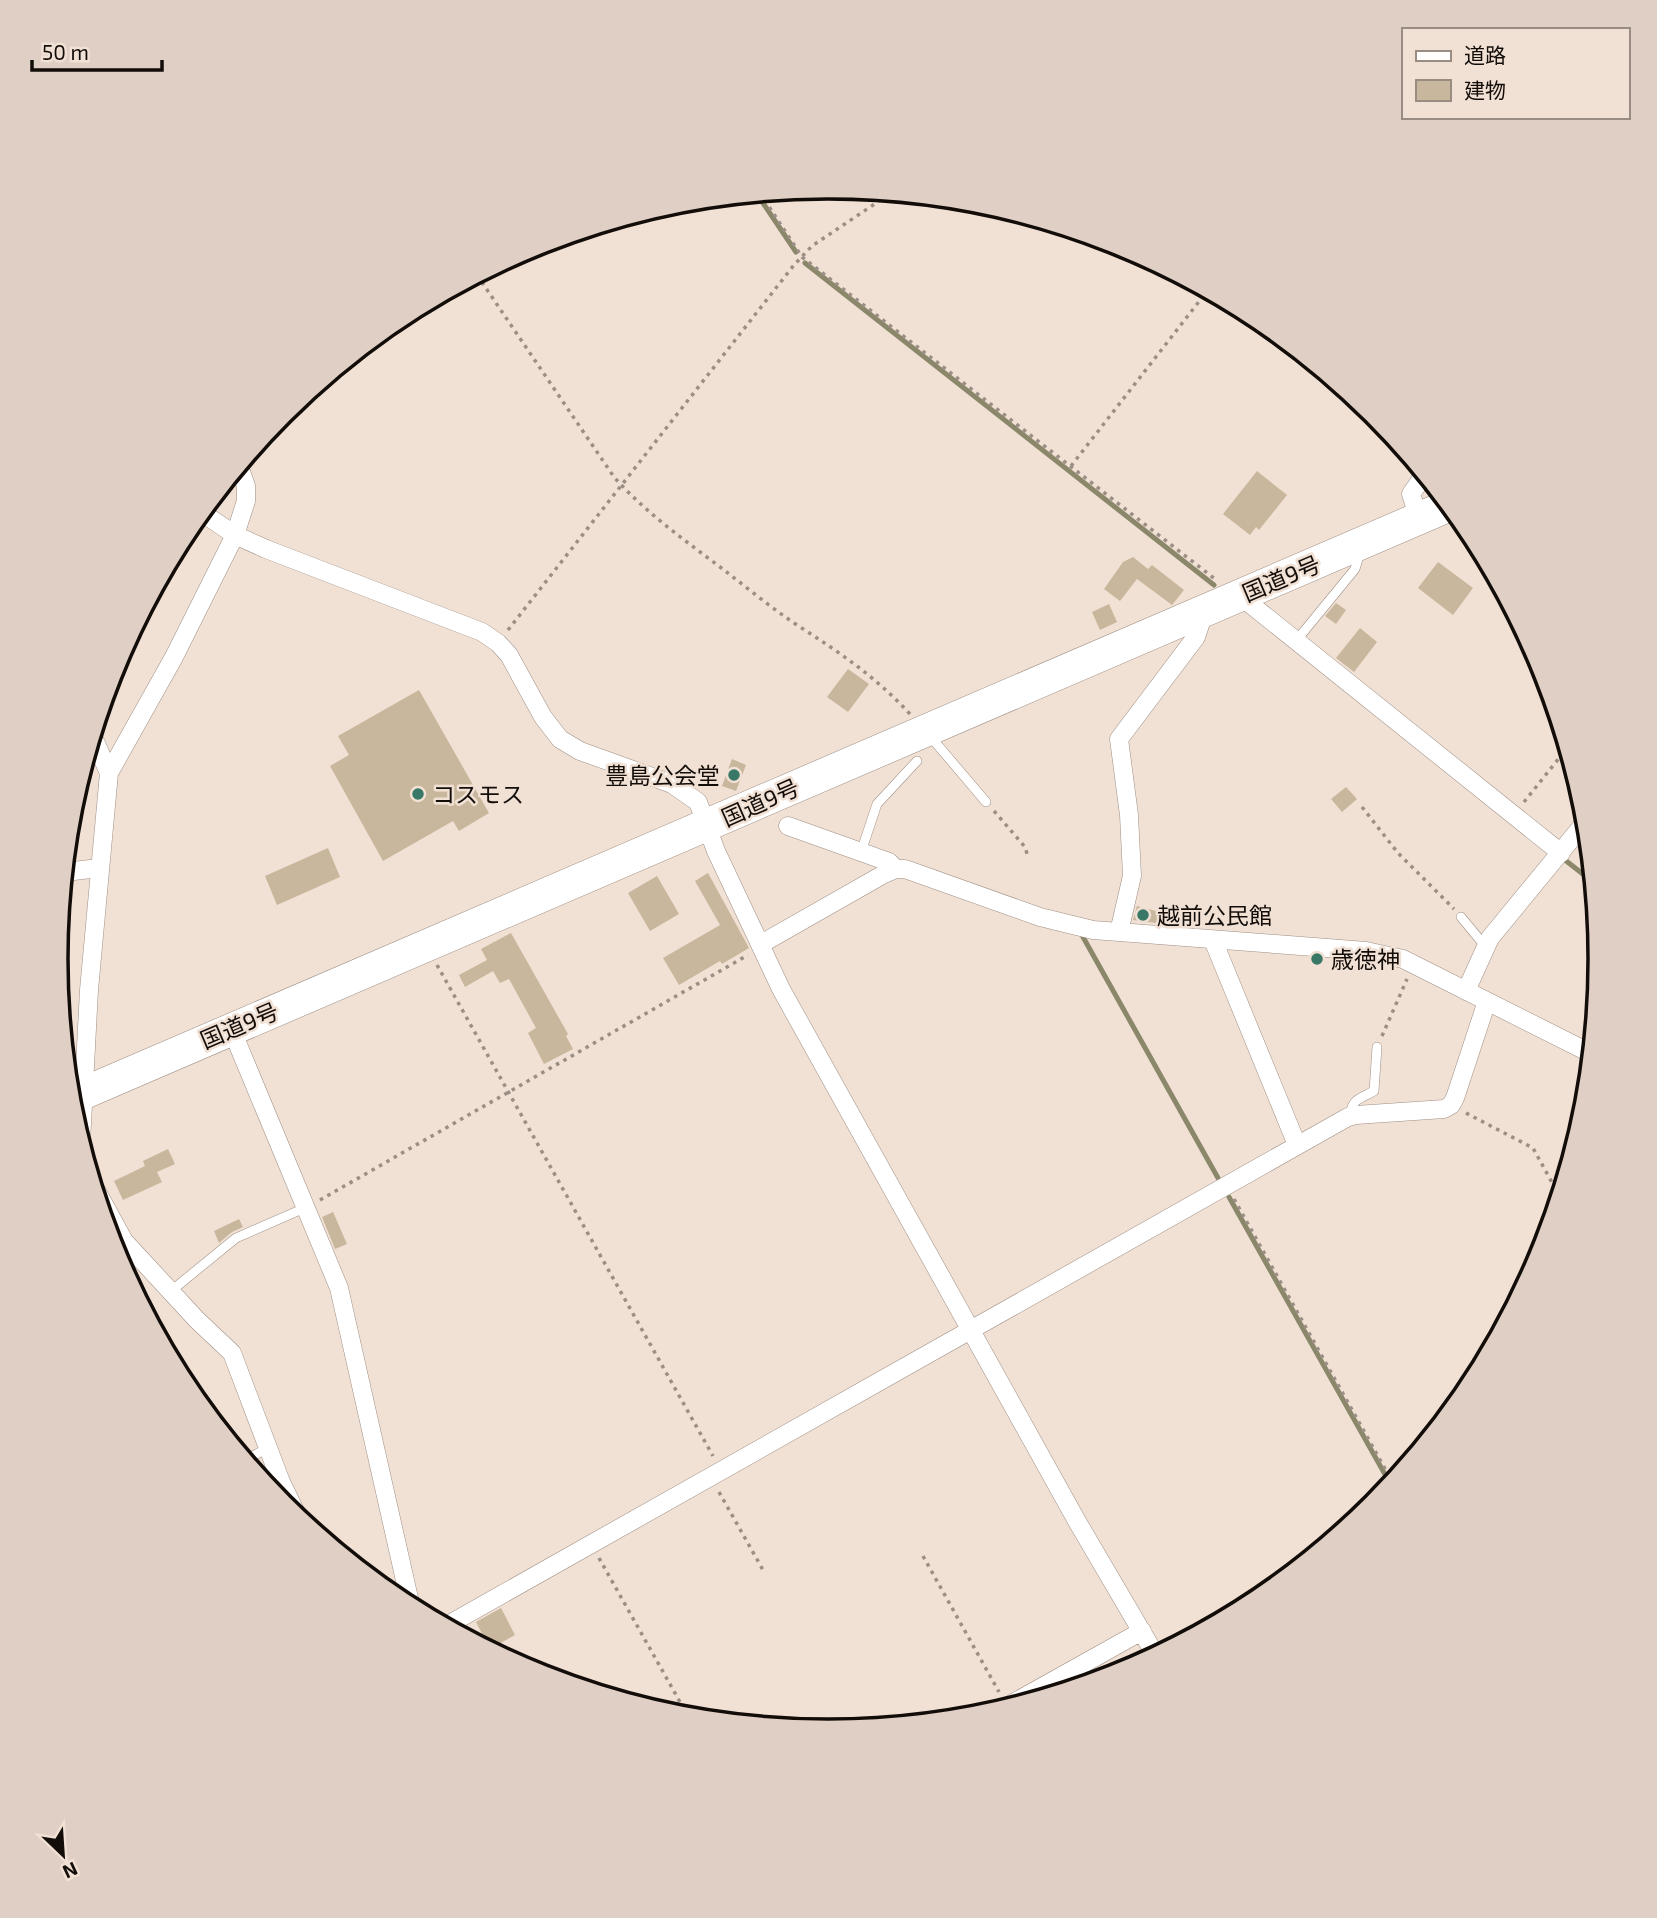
<svg xmlns="http://www.w3.org/2000/svg" width="1657" height="1918" viewBox="0 0 1657 1918" font-family="'Exo 2','Noto Sans JP',sans-serif">
	<style>
		.lines { fill: none; stroke-linecap: round; stroke-linejoin: round }
		.stream { stroke: #8a876a; stroke-width: 5 }
		.building { fill: #c8b79c }
		.lane-casing { stroke: #9f8f84; stroke-width: 10 }
		.street-casing { stroke: #9f8f84; stroke-width: 19 }
		.highway-casing { stroke: #9f8f84; stroke-width: 33 }
		.path { stroke: #9b8e85; stroke-width: 3.5; stroke-dasharray: 3.5 5; stroke-linecap: butt }
		.lane { stroke: #fff; stroke-width: 9 }
		.street { stroke: #fff; stroke-width: 18 }
		.highway { stroke: #fff; stroke-width: 32 }
		.poi-dot { fill: #397866; stroke: #f1e0d4; stroke-width: 2.5 }
		.labels { text-anchor: middle; dominant-baseline: central; stroke-width: 5; stroke-linejoin: round; paint-order: stroke }
		.street-label { font-size: 23px; fill: #130d09; stroke: #f1e0d4 }
		.poi-label { font-size: 23px; fill: #130d09; stroke: #f1e0d4; text-anchor: start }
		.rim { fill: none; stroke: #130d09; stroke-width: 3.5 }
	</style>
	<rect width="100%" height="100%" fill="#f1e0d4"/>
	<g class="lines">
		<path class="stream" d="M 757,194 L 796,252
			M 805,263 L 1214,585
			M 1565,860 L 1593,882
			M 1083,937 L 1218,1178
			M 1229,1197 L 1391,1485"/>
	</g>
	<path class="building" d="M 1257,471 L 1287,495 L 1259,530 L 1256,527 L 1250,535 L 1223,514 Z
		M 1133,557 L 1148,569 L 1152,565 L 1184,590 L 1172,605 L 1137,579 L 1120,601 L 1104,589 L 1123,562 Z
		M 1438,562 L 1473,588 L 1453,615 L 1418,588 Z
		M 1336,603 L 1346,610 L 1336,624 L 1325,616 Z
		M 1109,604 L 1117,622 L 1100,630 L 1092,612 Z
		M 1360,628 L 1377,642 L 1354,672 L 1336,658 Z
		M 848,669 L 869,684 L 848,712 L 827,697 Z
		M 419,690 L 489,813 L 459,831 L 453,821 L 383,861 L 330,766 L 349,755 L 338,736 Z
		M 732,759 L 746,765 L 736,791 L 722,786 Z
		M 1346,787 L 1357,799 L 1342,812 L 1331,799 Z
		M 328,848 L 340,877 L 277,905 L 265,876 Z
		M 708,873 L 749,948 L 722,964 L 720,961 L 679,985 L 663,958 L 720,925 L 695,881 Z
		M 657,876 L 679,914 L 650,931 L 628,893 Z
		M 1137,906 L 1160,912 L 1156,923 L 1133,920 Z
		M 511,933 L 568,1034 L 566,1036 L 573,1049 L 544,1064 L 528,1033 L 536,1028 L 509,979 L 500,983 L 493,971 L 465,987 L 459,975 L 487,960 L 481,949 Z
		M 168,1149 L 175,1164 L 157,1172 L 162,1182 L 123,1200 L 114,1181 L 145,1166 L 143,1161 Z
		M 333,1212 L 347,1244 L 335,1249 L 322,1217 Z
		M 239,1219 L 243,1227 L 232,1232 L 219,1243 L 214,1231 Z
		M 501,1608 L 515,1635 L 490,1649 L 476,1622 Z"/>
	<g class="lines">
		<defs>
			<path id="lane" d="M 1296,641 L 1355,569 L 1358,559 L 1356,551
				M 930,736 L 986,802
				M 861,852 L 877,804 L 917,761
				M 1461,917 L 1485,946
				M 1351,1116 C 1350,1099 1362,1098 1374,1091 L 1377,1047
				M 171,1291 L 236,1238 L 307,1207
				M 245,1460 L 268,1448"/>
			<path id="street" d="M 201,512 L 235,535 L 266,549 L 482,632 L 498,643 L 509,655 L 543,717 L 560,739 L 580,751 L 672,784 L 698,802 L 716,851 L 781,989 L 1078,1523 L 1156,1656
				M 1419,519 L 1411,494 L 1425,474
				M 1239,595 L 1561,853
				M 93,737 L 109,773
				M 788,826 L 889,862 L 896,869
				M 65,872 L 99,868
				M 1119,932 L 1132,876 L 1129,815 L 1119,739 L 1196,637 L 1201,622 L 1198,613
				M 1213,940 L 1297,1145
				M 761,944 L 884,874 L 896,869 L 905,869 L 1040,917 L 1093,930 L 1366,951 L 1403,959 L 1592,1054
				M 1466,991 L 1490,938 L 1587,820
				M 231,1028 L 339,1288 L 411,1607
				M 81,1142 L 89,990 L 109,773 L 174,657 L 235,535 L 246,501 L 246,486 L 239,466
				M 95,1188 L 124,1241 L 197,1320 L 232,1353 L 281,1482 L 299,1519
				M 446,1626 L 1348,1117 L 1356,1115 L 1444,1109 L 1451,1105 L 1455,1098 L 1487,1001
				M 999,1711 L 1142,1631"/>
			<path id="highway" d="M 70,1099 L 1450,505"/>
		</defs>
		<use href="#lane" class="lane-casing"/>
		<use href="#street" class="street-casing"/>
		<use href="#highway" class="highway-casing"/>
		<path class="path" d="M 760,193 L 802,257 L 1215,579
			M 477,275 L 614,477 C 645,512 683,539 720,567 C 745,586 770,607 797,625 C 839,652 876,677 910,714
			M 1071,466 L 1208,290
			M 508,630 L 794,265 L 812,246 L 891,193
			M 1524,802 L 1568,747
			M 1362,807 L 1398,853 L 1454,909
			M 994,811 L 1025,847 L 1028,857
			M 437,965 L 713,1456
			M 1382,1036 L 1407,979
			M 1466,1113 L 1533,1148 L 1560,1197
			M 1234,1199 L 1393,1483
			M 320,1200 L 748,955
			M 719,1492 L 763,1570
			M 923,1556 L 999,1692
			M 599,1558 L 689,1718"/>
		<use href="#lane" class="lane"/>
		<use href="#street" class="street"/>
		<use href="#highway" class="highway"/>
	</g>
	<g class="poi-dot">
		<circle cx="734" cy="775" r="7"/>
		<circle cx="418" cy="794" r="7"/>
		<circle cx="1143" cy="915" r="7"/>
		<circle cx="1317" cy="959" r="7"/>
	</g>
	<g class="labels">
		<g class="street-label">
			<text transform="translate(1281 578) rotate(-23)">国道9号</text>
			<text transform="translate(760 802) rotate(-24)">国道9号</text>
			<text transform="translate(239 1025) rotate(-23)">国道9号</text>
		</g>
		<g class="poi-label">
			<text x="720" y="775" text-anchor="end">豊島公会堂</text>
			<text x="432" y="794">コスモス</text>
			<text x="1157" y="915">越前公民館</text>
			<text x="1331" y="959">歳徳神</text>
		</g>
	</g>
	<path d="M0 0H1657V1918H0ZM68 959a760 760 0 1 1 1520 0a760 760 0 1 1-1520 0Z" fill="#dfcfc4" fill-rule="evenodd"/>
	<path class="rim" d="M68 959a760 760 0 1 1 1520 0a760 760 0 1 1-1520 0Z"/>
	<rect x="1402" y="28" width="228" height="91" fill="#f1e0d4" stroke="#988c83" stroke-width="2"/>
	<rect x="1416" y="51" width="35" height="10" fill="#ffffff" stroke="#988c83" stroke-width="2"/>
	<text x="1464" y="63" font-size="21" fill="#130d09">道路</text>
	<rect x="1416" y="80" width="35" height="21" fill="#c8b79c" stroke="#988c83" stroke-width="2"/>
	<text x="1464" y="98" font-size="21" fill="#130d09">建物</text>
	<g transform="translate(63 1855) rotate(155)" stroke="#f1e0d4" stroke-width="5" paint-order="stroke">
	<path d="M0-5L12 26L0 18L-12 26Z" fill="#130d09"/>
	<text y="-10" font-size="19" font-weight="bold" text-anchor="middle" fill="#130d09">N</text>
	</g>
	<path d="M32 60v10h130v-10" fill="none" stroke="#130d09" stroke-width="3.5"/>
	<text x="42" y="60" font-size="21" fill="#130d09" stroke="#f1e0d4" stroke-width="5" paint-order="stroke">50 m</text>
</svg>
